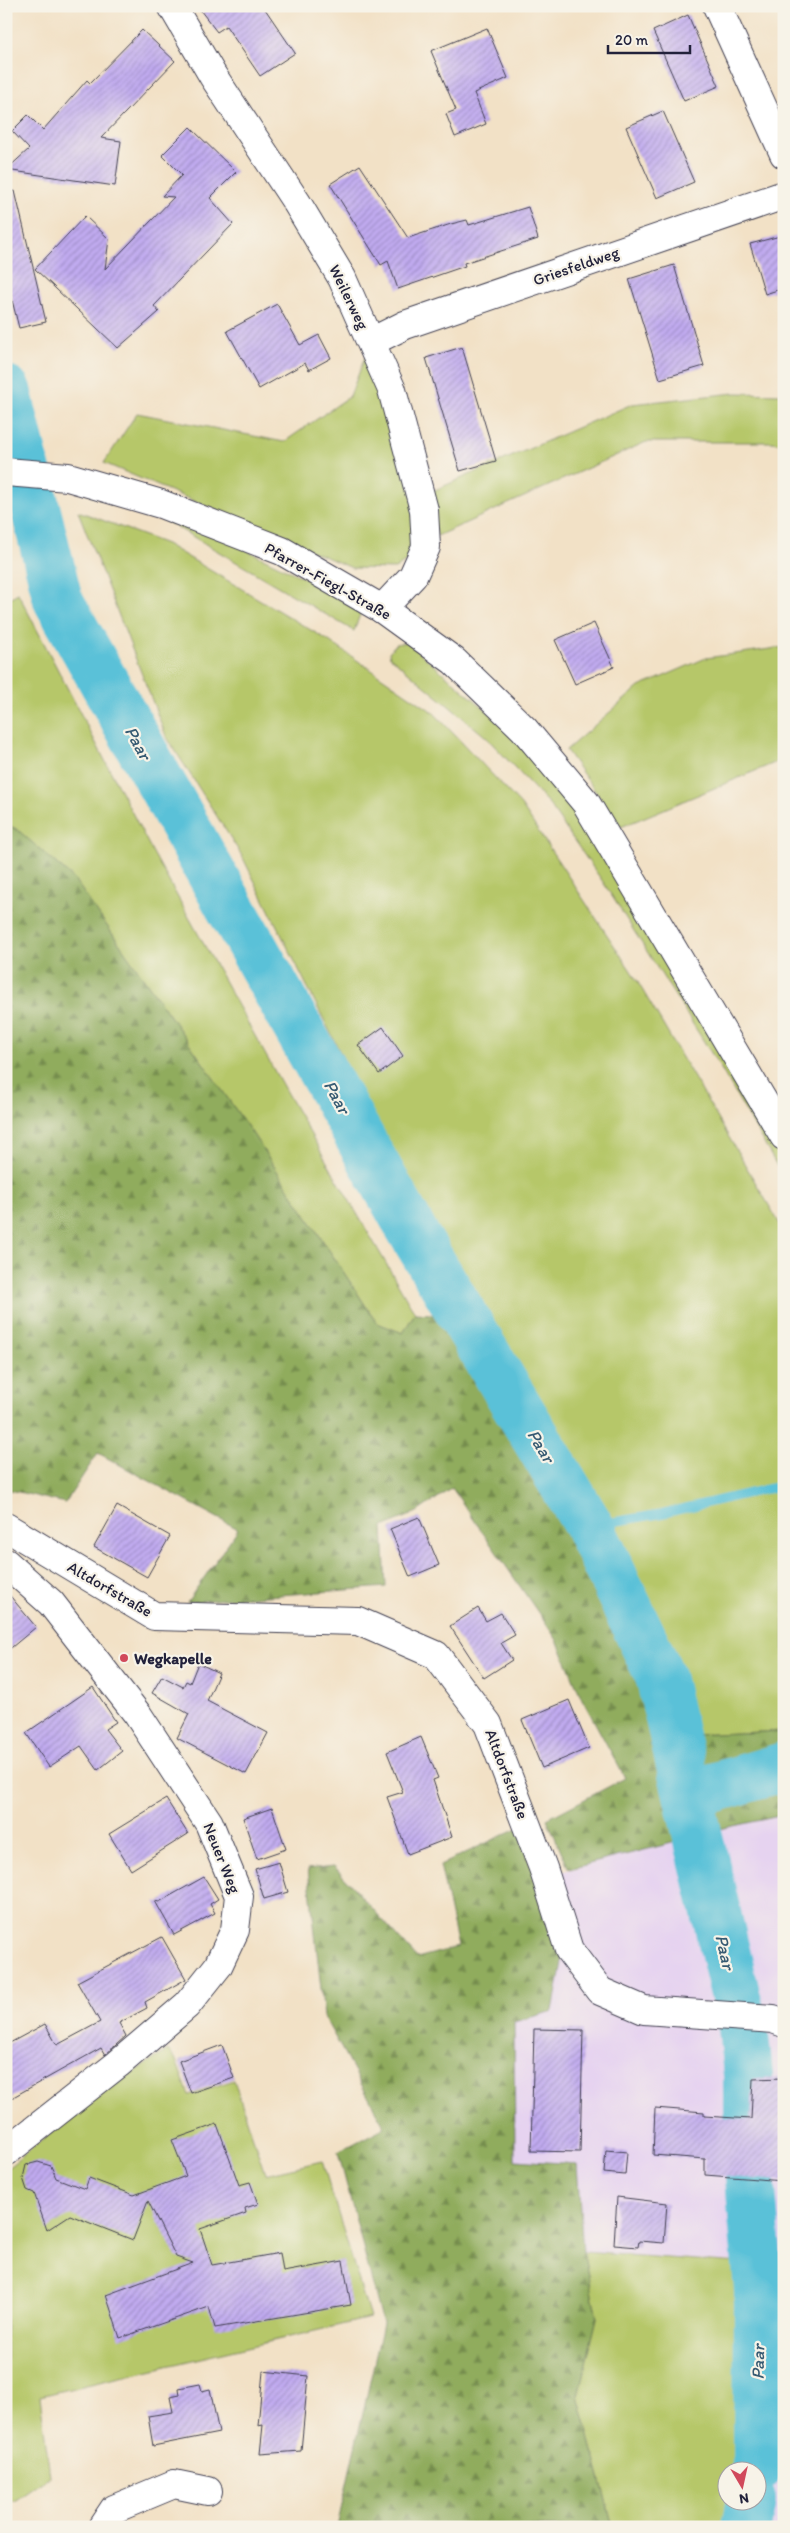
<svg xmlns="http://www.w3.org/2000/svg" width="790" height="2533" viewBox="0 0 790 2533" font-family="Itim,sans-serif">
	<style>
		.built { fill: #e6d3f0 }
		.green { fill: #b6c769; stroke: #6c7452 }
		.forest { fill: url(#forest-firs); stroke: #59674c }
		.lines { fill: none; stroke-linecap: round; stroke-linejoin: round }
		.stream { stroke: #5ac1d8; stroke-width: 9 }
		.river { stroke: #5ac1d8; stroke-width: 50 }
		.building { fill: url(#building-hatch) }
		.minor-casing { stroke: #413f50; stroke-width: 30 }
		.secondary-casing { stroke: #413f50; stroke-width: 30 }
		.minor { stroke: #fff; stroke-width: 28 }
		.secondary { stroke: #fff; stroke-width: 28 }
		.poi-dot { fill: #d1495b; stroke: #f7f3e8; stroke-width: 2 }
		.labels { text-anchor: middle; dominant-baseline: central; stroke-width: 4.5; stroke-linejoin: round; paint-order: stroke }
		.street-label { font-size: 16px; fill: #22223b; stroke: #f7f3e8 }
		.poi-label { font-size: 16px; font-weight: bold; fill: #22223b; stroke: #f7f3e8; text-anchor: start }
		.water-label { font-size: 18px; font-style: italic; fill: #365a72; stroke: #f7f3e8 }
	</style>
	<defs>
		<pattern id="forest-firs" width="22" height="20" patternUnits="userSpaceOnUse" patternTransform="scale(1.25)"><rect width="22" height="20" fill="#90ac5d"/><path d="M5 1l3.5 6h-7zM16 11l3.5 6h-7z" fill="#758c4e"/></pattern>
		<pattern id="building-hatch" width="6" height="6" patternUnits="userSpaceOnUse" patternTransform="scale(1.25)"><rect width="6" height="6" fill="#c1abf0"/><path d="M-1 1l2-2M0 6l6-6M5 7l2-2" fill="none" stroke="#9c8bc4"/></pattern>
	</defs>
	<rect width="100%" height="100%" fill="#f7f3e8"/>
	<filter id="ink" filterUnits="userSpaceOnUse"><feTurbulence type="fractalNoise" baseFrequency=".02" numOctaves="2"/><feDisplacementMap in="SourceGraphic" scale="10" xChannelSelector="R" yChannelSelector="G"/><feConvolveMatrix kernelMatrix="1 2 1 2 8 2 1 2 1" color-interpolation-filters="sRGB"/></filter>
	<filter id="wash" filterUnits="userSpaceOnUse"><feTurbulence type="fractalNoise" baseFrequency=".0096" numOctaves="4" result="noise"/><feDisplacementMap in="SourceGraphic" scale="20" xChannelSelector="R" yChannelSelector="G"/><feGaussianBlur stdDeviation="1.12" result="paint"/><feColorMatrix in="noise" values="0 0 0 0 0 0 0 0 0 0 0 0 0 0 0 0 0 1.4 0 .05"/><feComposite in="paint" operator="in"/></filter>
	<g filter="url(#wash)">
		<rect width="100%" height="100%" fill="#f2e1c6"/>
		<path class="built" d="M 784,1815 L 784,2527 L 763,2527 L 770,2264 L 583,2252 L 577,2164 L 515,2160 L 514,2021 L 553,2011 L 535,1879 L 715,1830 Z"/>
		<path class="green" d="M 365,357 L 392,390 L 426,547 L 395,569 L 352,568 L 104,463 L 137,413 L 284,442 L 350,396 Z
			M 735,393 L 784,394 L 784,445 L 773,442 L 646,442 L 437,536 L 428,493 L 632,404 Z
			M 78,511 L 166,544 L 326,639 L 433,712 L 521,805 L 633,974 L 784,1231 L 784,1731 L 693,1735 L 668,1636 L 596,1517 L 466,1279 L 430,1225 L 367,1106 L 242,856 L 166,736 Z
			M 161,518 L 228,541 L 310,581 L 361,612 L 354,631 Z
			M 18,593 L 152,851 L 289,1097 L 415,1313 L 403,1333 L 377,1323 L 252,1133 L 74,879 L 15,828 L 6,825 L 6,600 Z
			M 407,642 L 492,715 L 562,793 L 627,878 L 784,1141 L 784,1178 L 720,1067 L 603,882 L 548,803 L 486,737 L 390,657 L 389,652 L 396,644 Z
			M 784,647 L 784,759 L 621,827 L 566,750 L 639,687 L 706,658 Z
			M 168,2050 L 175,2058 L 189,2095 L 234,2080 L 265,2174 L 322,2161 L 370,2318 L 40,2396 L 50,2476 L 16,2500 L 6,2503 L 6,2169 L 94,2099 Z
			M 583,2252 L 740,2263 L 745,2414 L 743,2470 L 728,2470 L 728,2500 L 742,2501 L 741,2527 L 613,2527 L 578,2395 L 597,2318 Z"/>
		<path class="forest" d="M 6,825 L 19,831 L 74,879 L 252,1133 L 377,1323 L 403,1333 L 415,1313 L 463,1316 L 575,1503 L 637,1629 L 692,1838 L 569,1869 L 547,1819 L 625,1778 L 582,1699 L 557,1640 L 452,1488 L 417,1512 L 383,1527 L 386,1587 L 187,1602 L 238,1529 L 98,1453 L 65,1503 L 6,1489 Z
			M 784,1731 L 784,1815 L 715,1830 L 693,1735 Z
			M 520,1827 L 563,1957 L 553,2011 L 514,2022 L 515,2160 L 577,2164 L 583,2252 L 597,2318 L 578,2395 L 613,2527 L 337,2527 L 383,2324 L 338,2152 L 385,2127 L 324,2017 L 308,1869 L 334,1866 L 417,1958 L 458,1947 L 440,1865 Z"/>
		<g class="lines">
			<path class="stream" d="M 589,1526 L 660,1514 L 784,1485"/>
			<path class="river" d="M 6,390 L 58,600 L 412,1231 L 589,1526 L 660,1676 L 743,2027 L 748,2074 L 748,2112
				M 689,1795 L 784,1767
				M 749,2164 L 759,2292 L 758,2459 L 756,2470
				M 746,2527 L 751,2500"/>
		</g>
		<g id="blocks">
			<path class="building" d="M 197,6 L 263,6 L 295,53 L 260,76 L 226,26 L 217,32 Z
				M 688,15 L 719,86 L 684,101 L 653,31 Z
				M 487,28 L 508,78 L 474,93 L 486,124 L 455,137 L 446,114 L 456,110 L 431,51 Z
				M 142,30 L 175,61 L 101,138 L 121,141 L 115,186 L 6,170 L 29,149 L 12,131 L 28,115 L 43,130 L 87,80 L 90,83 Z
				M 663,111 L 694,182 L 657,198 L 626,127 Z
				M 190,127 L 236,172 L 210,198 L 233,224 L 154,306 L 159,312 L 118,348 L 35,269 L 85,216 L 109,239 L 105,269 L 174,197 L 162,196 L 182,175 L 162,155 Z
				M 360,165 L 408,238 L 451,224 L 467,220 L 469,225 L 528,207 L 538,239 L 464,263 L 465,266 L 398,289 L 388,261 L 381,265 L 330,184 Z
				M 15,191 L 46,322 L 19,328 L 6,276 L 6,192 Z
				M 784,235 L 784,288 L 765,294 L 750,244 Z
				M 674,265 L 704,366 L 660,379 L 629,279 Z
				M 277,304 L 300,345 L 319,335 L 331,358 L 309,370 L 305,363 L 259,389 L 227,331 Z
				M 462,347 L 496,461 L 460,471 L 426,358 Z
				M 594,623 L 614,667 L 575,684 L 555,640 Z
				M 383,1027 L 403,1056 L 379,1074 L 358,1045 Z
				M 117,1506 L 170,1536 L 147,1577 L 94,1547 Z
				M 419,1517 L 439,1565 L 410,1577 L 390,1529 Z
				M 6,1591 L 36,1627 L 6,1652 Z
				M 478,1608 L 486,1621 L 501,1613 L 515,1635 L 501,1643 L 512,1660 L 484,1678 L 450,1626 Z
				M 198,1663 L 219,1673 L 207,1701 L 268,1733 L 246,1774 L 177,1738 L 189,1714 L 152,1693 L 162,1676 L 183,1687 L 186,1681 L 190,1683 Z
				M 93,1687 L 116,1722 L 105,1729 L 122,1751 L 98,1770 L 81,1746 L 49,1767 L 26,1733 Z
				M 569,1700 L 589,1748 L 542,1768 L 522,1720 Z
				M 421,1737 L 438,1778 L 433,1780 L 452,1837 L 408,1854 L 387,1797 L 403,1792 L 387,1752 Z
				M 166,1799 L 188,1834 L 131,1870 L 109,1834 Z
				M 272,1808 L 286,1849 L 257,1859 L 243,1818 Z
				M 279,1862 L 288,1892 L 264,1899 L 255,1869 Z
				M 204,1877 L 218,1899 L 210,1904 L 215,1913 L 174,1935 L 155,1901 L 159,1902 Z
				M 162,1937 L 186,1979 L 145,2002 L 147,2008 L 119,2023 L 126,2036 L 105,2055 L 101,2048 L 6,2101 L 6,2045 L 45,2024 L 57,2045 L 100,2022 L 77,1982 Z
				M 534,2029 L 583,2030 L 580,2152 L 531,2151 Z
				M 222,2045 L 234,2078 L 191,2093 L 179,2061 Z
				M 784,2078 L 784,2181 L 705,2175 L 705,2159 L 653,2155 L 655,2108 L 704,2112 L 704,2116 L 751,2119 L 753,2079 Z
				M 217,2124 L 239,2185 L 250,2182 L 258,2204 L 245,2208 L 246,2213 L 200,2229 L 212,2265 L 280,2253 L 283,2272 L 343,2261 L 351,2305 L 215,2328 L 209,2307 L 120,2338 L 106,2295 L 193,2263 L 176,2257 L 148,2201 L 133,2240 L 70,2215 L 47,2230 L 34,2193 L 27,2190 L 23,2178 L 26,2165 L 38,2162 L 51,2166 L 56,2178 L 85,2189 L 89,2178 L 134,2195 L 186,2176 L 172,2140 Z
				M 606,2150 L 627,2152 L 625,2175 L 604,2173 Z
				M 617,2197 L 667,2203 L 664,2243 L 639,2241 L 638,2247 L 614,2245 Z
				M 263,2371 L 308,2376 L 301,2451 L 260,2454 L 263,2425 L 258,2426 Z
				M 200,2384 L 202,2391 L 210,2389 L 219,2433 L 153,2446 L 148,2416 L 173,2412 L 170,2397 L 180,2395 L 179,2388 Z"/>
		</g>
	</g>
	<g filter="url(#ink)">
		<use href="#blocks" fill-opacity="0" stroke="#413f50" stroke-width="1"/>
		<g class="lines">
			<defs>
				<path id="minor" d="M 172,6 L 213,76 L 297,203 L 342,278 L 392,390 L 424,510 L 426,547 L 413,576 L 382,609
					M 717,6 L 784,154
					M 371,342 L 405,325 L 784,195
					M 6,1527 L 154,1616 L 358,1621 L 436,1655 L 488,1724 L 543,1868 L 569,1950 L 600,1991 L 644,2010 L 773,2019 L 784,2023
					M 6,1563 L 51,1603 L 138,1715 L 209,1823 L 239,1896 L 235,1930 L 218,1966 L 187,2005 L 118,2064 L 6,2152
					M 102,2527 L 114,2509 L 174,2484 L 208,2491"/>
				<path id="secondary" d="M 6,472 L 68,477 L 161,504 L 282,551 L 382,609 L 454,661 L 524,729 L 586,803 L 784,1136"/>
			</defs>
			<use href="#minor" class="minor-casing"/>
			<use href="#secondary" class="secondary-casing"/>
			<use href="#minor" class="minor"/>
			<use href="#secondary" class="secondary"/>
		</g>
	</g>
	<circle class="poi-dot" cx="124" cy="1658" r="5"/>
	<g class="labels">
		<g class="street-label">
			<text transform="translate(576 266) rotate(-19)">Griesfeldweg</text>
			<text transform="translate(349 297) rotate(64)">Weilerweg</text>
			<text transform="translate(328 581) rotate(29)">Pfarrer-Fiegl-Straße</text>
			<text transform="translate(110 1589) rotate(30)">Altdorfstraße</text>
			<text transform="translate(507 1774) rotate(69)">Altdorfstraße</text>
			<text transform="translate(222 1858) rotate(68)">Neuer Weg</text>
		</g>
		<g class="poi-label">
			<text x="134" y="1658">Wegkapelle</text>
		</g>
		<g class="water-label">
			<text transform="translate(138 743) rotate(61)">Paar</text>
			<text transform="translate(337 1097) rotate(61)">Paar</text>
			<text transform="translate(541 1446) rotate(59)">Paar</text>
			<text transform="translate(725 1952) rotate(77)">Paar</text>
			<text transform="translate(758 2362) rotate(-89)">Paar</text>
		</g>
	</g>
	<rect width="790" height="2533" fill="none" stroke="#f7f3e8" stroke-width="25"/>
	<g transform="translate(742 2486) rotate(171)"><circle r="24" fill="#f7f3e8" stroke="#a29fa3"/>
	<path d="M0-4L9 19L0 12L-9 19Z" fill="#d1495b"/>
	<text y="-8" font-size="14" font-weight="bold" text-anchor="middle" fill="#22223b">N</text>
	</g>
	<path d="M608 45v8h82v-8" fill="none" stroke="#22223b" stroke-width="2.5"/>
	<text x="615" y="45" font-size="15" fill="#22223b" stroke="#f7f3e8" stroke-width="4" paint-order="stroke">20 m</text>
</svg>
